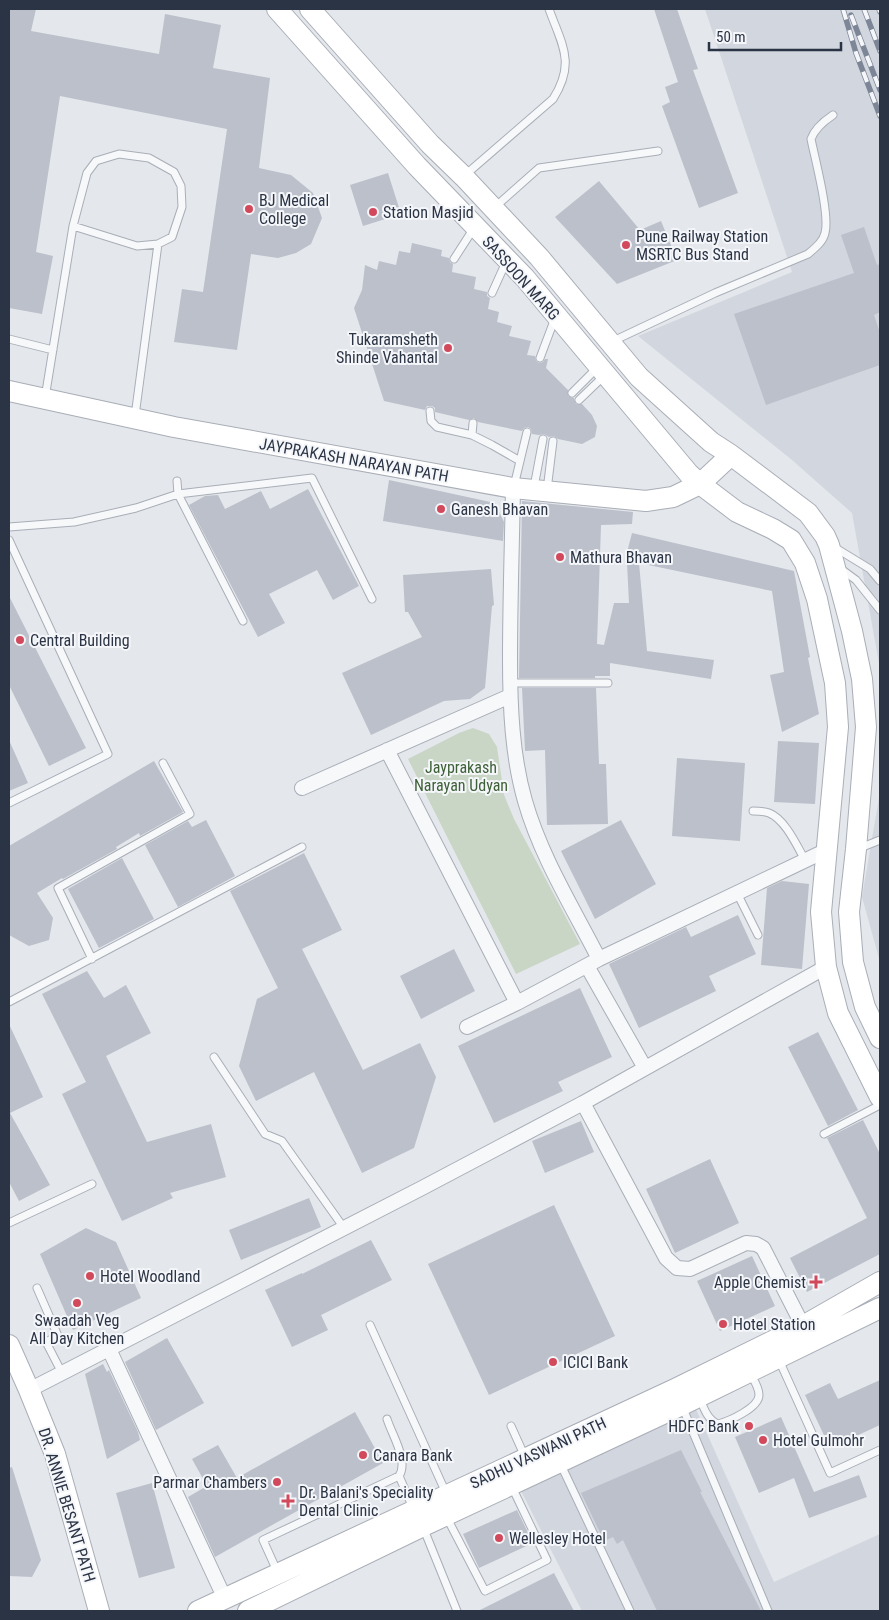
<svg xmlns="http://www.w3.org/2000/svg" width="889" height="1620" viewBox="0 0 889 1620" font-family="'Roboto Condensed',sans-serif">
	<style>
		.built { fill: #d2d6de }
		.green { fill: #c9d6c5 }
		.building { fill: #bbc0ca }
		.lines { fill: none; stroke-linecap: round; stroke-linejoin: round }
		.service-casing { stroke: #a9aeb7; stroke-width: 9 }
		.minor-casing { stroke: #a9aeb7; stroke-width: 16 }
		.secondary-casing { stroke: #a9aeb7; stroke-width: 22 }
		.service { stroke: #f7f8fa; stroke-width: 7 }
		.minor { stroke: #f7f8fa; stroke-width: 14 }
		.secondary { stroke: #fff; stroke-width: 20 }
		.rail-casing { stroke: #7d8696; stroke-width: 5.5 }
		.rail { stroke: #f4f6f9; stroke-width: 4; stroke-dasharray: 11; stroke-linecap: butt }
		.poi-dot { fill: #d1495b; stroke: #f4f6f9; stroke-width: 2 }
		.labels { text-anchor: middle; dominant-baseline: central; stroke-width: 4; stroke-linejoin: round; paint-order: stroke }
		.poi-label { font-size: 16px; fill: #2b3445; stroke: #f4f6f9; text-anchor: start }
		.street-label { font-size: 16px; fill: #2b3445; stroke: #f4f6f9 }
		.park-label { font-size: 16px; fill: #3f6138; stroke: #f4f6f9 }
	</style>
	<rect width="100%" height="100%" fill="#e4e7ec"/>
	<path class="built" d="M 705,9 L 880,9 L 880,669 L 852,513 L 792,460 L 638,336 L 792,272 Z
		M 880,792 L 880,962 L 862,897 Z
		M 694,1405 L 774,1582 L 880,1534 L 880,1611 L 582,1611 L 519,1487 Z"/>
	<path class="green" d="M 473,728 L 489,734 L 497,747 L 504,795 L 514,819 L 580,944 L 516,974 L 408,759 L 459,733 Z"/>
	<path class="building" d="M 9,9 L 36,9 L 31,31 L 159,54 L 165,14 L 221,25 L 213,68 L 270,78 L 259,168 L 291,175 L 313,193 L 322,218 L 311,244 L 296,253 L 278,258 L 251,254 L 237,350 L 174,342 L 182,289 L 203,292 L 227,129 L 60,96 L 36,252 L 53,256 L 42,314 L 9,308 Z
		M 654,9 L 677,9 L 698,69 L 693,70 L 738,193 L 699,208 L 662,106 L 670,102 L 665,87 L 678,82 Z
		M 388,173 L 401,214 L 363,226 L 350,185 Z
		M 599,181 L 640,230 L 661,221 L 677,260 L 617,284 L 555,217 Z
		M 864,227 L 877,265 L 880,264 L 880,312 L 874,315 L 880,333 L 880,365 L 766,405 L 734,314 L 854,273 L 841,235 Z
		M 412,243 L 442,250 L 441,256 L 449,258 L 450,262 L 453,264 L 452,272 L 476,277 L 474,289 L 487,292 L 487,296 L 490,298 L 488,309 L 499,312 L 497,322 L 512,326 L 509,336 L 531,341 L 527,355 L 535,356 L 536,361 L 539,363 L 543,362 L 545,359 L 548,359 L 546,368 L 568,390 L 568,396 L 574,398 L 576,404 L 582,404 L 592,415 L 597,426 L 595,437 L 582,444 L 558,439 L 554,436 L 549,437 L 544,434 L 539,435 L 532,434 L 531,429 L 528,427 L 524,428 L 522,431 L 478,422 L 474,418 L 469,420 L 435,412 L 435,408 L 432,406 L 427,406 L 425,410 L 384,401 L 354,308 L 362,290 L 365,265 L 377,270 L 379,261 L 396,265 L 399,251 L 410,253 Z
		M 389,480 L 495,503 L 504,522 L 503,541 L 383,521 Z
		M 308,489 L 359,586 L 333,600 L 317,570 L 269,594 L 285,623 L 258,637 L 189,505 L 205,496 L 218,495 L 225,509 L 261,491 L 270,509 Z
		M 522,501 L 633,512 L 632,524 L 601,525 L 597,644 L 604,645 L 614,603 L 629,603 L 627,563 L 635,562 L 625,560 L 632,533 L 794,571 L 810,657 L 808,658 L 819,714 L 782,732 L 770,675 L 784,672 L 772,591 L 639,563 L 647,651 L 714,660 L 711,679 L 610,663 L 610,676 L 595,676 L 595,678 L 519,678 Z
		M 491,569 L 494,605 L 492,606 L 485,688 L 470,699 L 444,701 L 371,735 L 342,673 L 422,637 L 408,612 L 405,612 L 403,575 Z
		M 9,596 L 86,748 L 49,766 L 9,685 Z
		M 522,688 L 596,688 L 599,764 L 606,764 L 608,824 L 547,825 L 545,750 L 525,751 Z
		M 9,740 L 28,783 L 9,791 Z
		M 778,741 L 819,743 L 815,804 L 774,802 Z
		M 677,758 L 745,763 L 740,841 L 672,836 Z
		M 154,761 L 183,812 L 140,836 L 139,833 L 116,847 L 117,849 L 63,879 L 62,878 L 37,893 L 53,918 L 49,940 L 29,946 L 9,935 L 9,846 Z
		M 206,820 L 235,876 L 178,907 L 145,845 L 188,821 L 192,827 Z
		M 621,820 L 656,884 L 595,919 L 561,851 Z
		M 304,853 L 342,930 L 302,949 L 363,1070 L 420,1043 L 436,1077 L 414,1148 L 362,1173 L 314,1072 L 256,1101 L 239,1066 L 257,999 L 278,988 L 230,891 Z
		M 122,858 L 154,919 L 99,948 L 68,889 Z
		M 782,881 L 809,884 L 802,969 L 761,965 L 767,888 Z
		M 738,915 L 756,954 L 709,976 L 716,991 L 639,1028 L 609,964 L 686,927 L 691,937 Z
		M 454,949 L 475,991 L 421,1019 L 400,976 Z
		M 87,971 L 104,998 L 126,985 L 151,1033 L 106,1056 L 147,1142 L 211,1124 L 226,1177 L 170,1193 L 173,1198 L 122,1221 L 62,1094 L 86,1082 L 42,994 Z
		M 580,988 L 612,1057 L 558,1082 L 563,1091 L 494,1123 L 458,1046 Z
		M 9,1024 L 43,1097 L 10,1113 L 50,1185 L 19,1201 L 9,1182 Z
		M 818,1032 L 858,1110 L 828,1126 L 788,1047 Z
		M 863,1120 L 880,1154 L 880,1254 L 807,1292 L 790,1258 L 867,1218 L 827,1138 Z
		M 581,1121 L 594,1152 L 545,1173 L 532,1141 Z
		M 710,1159 L 739,1223 L 675,1253 L 646,1189 Z
		M 309,1198 L 321,1227 L 241,1260 L 229,1230 Z
		M 554,1205 L 615,1336 L 489,1395 L 428,1264 Z
		M 86,1228 L 116,1242 L 141,1298 L 73,1330 L 40,1254 Z
		M 371,1240 L 392,1280 L 321,1315 L 328,1330 L 292,1347 L 265,1290 L 302,1273 L 302,1274 Z
		M 752,1256 L 775,1306 L 720,1331 L 697,1281 Z
		M 167,1338 L 204,1403 L 156,1430 L 125,1362 Z
		M 103,1364 L 107,1372 L 109,1370 L 138,1432 L 140,1440 L 107,1459 L 85,1374 Z
		M 880,1380 L 880,1425 L 830,1448 L 805,1395 L 830,1383 L 838,1399 Z
		M 355,1412 L 383,1463 L 215,1557 L 188,1497 L 207,1486 L 192,1459 L 218,1445 L 237,1478 Z
		M 781,1417 L 814,1492 L 859,1475 L 867,1497 L 809,1518 L 794,1478 L 759,1493 L 735,1437 Z
		M 681,1450 L 702,1492 L 700,1492 L 761,1611 L 657,1611 L 623,1540 L 617,1544 L 613,1537 L 604,1541 L 581,1493 Z
		M 12,1467 L 41,1560 L 32,1577 L 9,1576 L 9,1468 Z
		M 152,1483 L 175,1568 L 139,1578 L 116,1493 Z
		M 517,1510 L 533,1543 L 479,1568 L 463,1534 Z
		M 554,1573 L 574,1611 L 478,1611 Z"/>
	<g class="lines">
		<defs>
			<path id="service" d="M 464,176 L 553,99 C 576,63 562,45 549,9
				M 495,207 L 539,168 L 658,151
				M 454,259 L 474,228
				M 492,293 L 506,262
				M 9,339 L 53,350
				M 611,342 L 715,293 L 808,254 C 815,248 823,242 825,233 C 830,215 815,159 811,139 C 815,128 824,121 833,115
				M 540,358 L 555,318
				M 572,393 L 598,367
				M 45,398 L 73,226 L 87,173 L 96,161 L 119,154 L 149,158 L 174,172 L 181,186 L 182,207 L 172,237 L 158,244 L 137,246 L 73,226
				M 579,400 L 605,375
				M 430,411 L 431,421 L 437,427 L 472,435 L 492,445 L 520,461
				M 135,416 L 158,244
				M 472,435 L 473,423
				M 177,481 L 178,494 L 243,621
				M 514,486 L 527,432
				M 534,487 L 543,439
				M 547,490 L 553,441
				M 9,527 L 74,522 L 136,508 L 178,494 L 312,478 L 372,599
				M 9,540 L 108,754 L 9,803
				M 834,547 L 870,569 L 880,581
				M 841,569 L 856,580 L 880,610
				M 510,683 L 608,683
				M 753,811 C 758,811 764,811 769,813 C 785,819 797,846 805,860
				M 860,848 L 880,840
				M 737,893 L 758,935
				M 92,959 L 58,888 L 190,814 L 163,763
				M 9,1002 L 302,847
				M 214,1057 L 265,1134 L 282,1141 L 344,1228
				M 824,1134 L 880,1105
				M 9,1223 L 92,1184
				M 37,1288 L 58,1336 L 46,1342 L 62,1373
				M 370,1325 L 446,1493
				M 779,1360 L 830,1473 L 880,1450
				M 700,1399 C 704,1409 708,1420 718,1424 C 729,1421 759,1408 759,1395 C 759,1387 753,1379 750,1373
				M 682,1406 L 768,1611
				M 511,1426 L 525,1457
				M 561,1465 L 630,1611
				M 399,1476 L 413,1508
				M 447,1518 L 485,1591 L 547,1560 L 511,1485
				M 423,1527 L 457,1611
				M 277,1571 L 263,1540 L 399,1476 C 409,1461 392,1435 387,1419"/>
			<path id="minor" d="M 513,488 C 512,545 510,602 510,659 C 510,706 512,756 525,801 C 541,857 573,908 599,959
				M 387,750 L 517,1003
				M 302,788 L 510,696
				M 587,966 L 645,1068
				M 467,1027 L 517,1003 L 599,959 L 827,850
				M 583,1103 L 666,1258 L 677,1268 L 690,1269 L 746,1243 L 756,1244 L 763,1248 L 803,1326
				M 109,1349 L 225,1599
				M 29,1390 L 422,1188 L 583,1103 L 826,967"/>
			<path id="secondary" d="M 277,9 L 417,166 L 525,278 L 689,474 L 700,484 L 737,512 L 773,529 L 791,540 L 805,563 L 817,599 L 835,683 L 838,727 L 821,912 L 826,967 L 838,1013 L 880,1097
				M 310,9 L 430,144 L 464,177 L 539,257 L 639,377 L 711,442 L 731,455 L 808,513 L 825,536 L 829,545 L 852,631 L 862,679 L 866,727 L 856,849 L 849,912 L 853,962 L 865,1007 L 880,1038
				M 9,391 L 174,427 L 513,488 L 646,501 L 673,497 L 700,484 L 731,455
				M 9,1345 L 29,1390 L 55,1454 L 99,1611
				M 198,1611 L 675,1389 L 803,1326 L 880,1282
				M 248,1611 L 423,1526 L 682,1405 L 880,1308"/>
		</defs>
		<use href="#service" class="service-casing"/>
		<use href="#minor" class="minor-casing"/>
		<use href="#secondary" class="secondary-casing"/>
		<use href="#service" class="service"/>
		<use href="#minor" class="minor"/>
		<use href="#secondary" class="secondary"/>
		<defs>
			<path id="rail" d="M 843,9 L 856,53 L 880,116
				M 864,9 L 880,51
				M 879,9 L 880,12
				M 851,15 L 880,90"/>
		</defs>
		<use href="#rail" class="rail-casing"/>
		<use href="#rail" class="rail"/>
	</g>
	<g class="poi-dot">
		<circle cx="249" cy="209" r="5"/>
		<circle cx="373" cy="212" r="5"/>
		<circle cx="626" cy="245" r="5"/>
		<circle cx="448" cy="348" r="5"/>
		<circle cx="441" cy="509" r="5"/>
		<circle cx="560" cy="557" r="5"/>
		<circle cx="20" cy="640" r="5"/>
		<circle cx="90" cy="1276" r="5"/>
		<path d="M813.5 1274.5h5v5h5v5h-5v5h-5v-5h-5v-5h5z"/>
		<circle cx="77" cy="1303" r="5"/>
		<circle cx="723" cy="1324" r="5"/>
		<circle cx="553" cy="1362" r="5"/>
		<circle cx="749" cy="1426" r="5"/>
		<circle cx="763" cy="1440" r="5"/>
		<circle cx="363" cy="1455" r="5"/>
		<circle cx="277" cy="1482" r="5"/>
		<path d="M285.5 1493.5h5v5h5v5h-5v5h-5v-5h-5v-5h5z"/>
		<circle cx="499" cy="1538" r="5"/>
	</g>
	<g class="labels">
		<g class="poi-label">
			<text x="259" y="200">BJ Medical<tspan x="259" dy="18">College</tspan></text>
			<text x="383" y="212">Station Masjid</text>
			<text x="636" y="236">Pune Railway Station<tspan x="636" dy="18">MSRTC Bus Stand</tspan></text>
			<text x="438" y="339" text-anchor="end">Tukaramsheth<tspan x="438" dy="18">Shinde Vahantal</tspan></text>
			<text x="451" y="509">Ganesh Bhavan</text>
			<text x="570" y="557">Mathura Bhavan</text>
			<text x="30" y="640">Central Building</text>
			<text x="100" y="1276">Hotel Woodland</text>
			<text x="806" y="1282" text-anchor="end">Apple Chemist</text>
			<text x="77" y="1320" text-anchor="middle">Swaadah Veg<tspan x="77" dy="18">All Day Kitchen</tspan></text>
			<text x="733" y="1324">Hotel Station</text>
			<text x="563" y="1362">ICICI Bank</text>
			<text x="739" y="1426" text-anchor="end">HDFC Bank</text>
			<text x="773" y="1440">Hotel Gulmohr</text>
			<text x="373" y="1455">Canara Bank</text>
			<text x="267" y="1482" text-anchor="end">Parmar Chambers</text>
			<text x="299" y="1492">Dr. Balani's Speciality<tspan x="299" dy="18">Dental Clinic</tspan></text>
			<text x="509" y="1538">Wellesley Hotel</text>
		</g>
		<g class="street-label">
			<text transform="translate(521 278) rotate(48)">SASSOON MARG</text>
			<text transform="translate(354 460) rotate(10)">JAYPRAKASH NARAYAN PATH</text>
			<text transform="translate(538 1453) rotate(-25)">SADHU VASWANI PATH</text>
			<text transform="translate(67 1505) rotate(73)">DR. ANNIE BESANT PATH</text>
		</g>
		<g class="park-label">
			<text x="461" y="767">Jayprakash<tspan x="461" dy="18">Narayan Udyan</tspan></text>
		</g>
	</g>
	<rect width="889" height="1620" fill="none" stroke="#2b3445" stroke-width="20"/>
	<path d="M709 42v8h132v-8" fill="none" stroke="#2b3445" stroke-width="2.5"/>
	<text x="716" y="42" font-size="15" fill="#2b3445" stroke="#f4f6f9" stroke-width="4" paint-order="stroke">50 m</text>
</svg>
